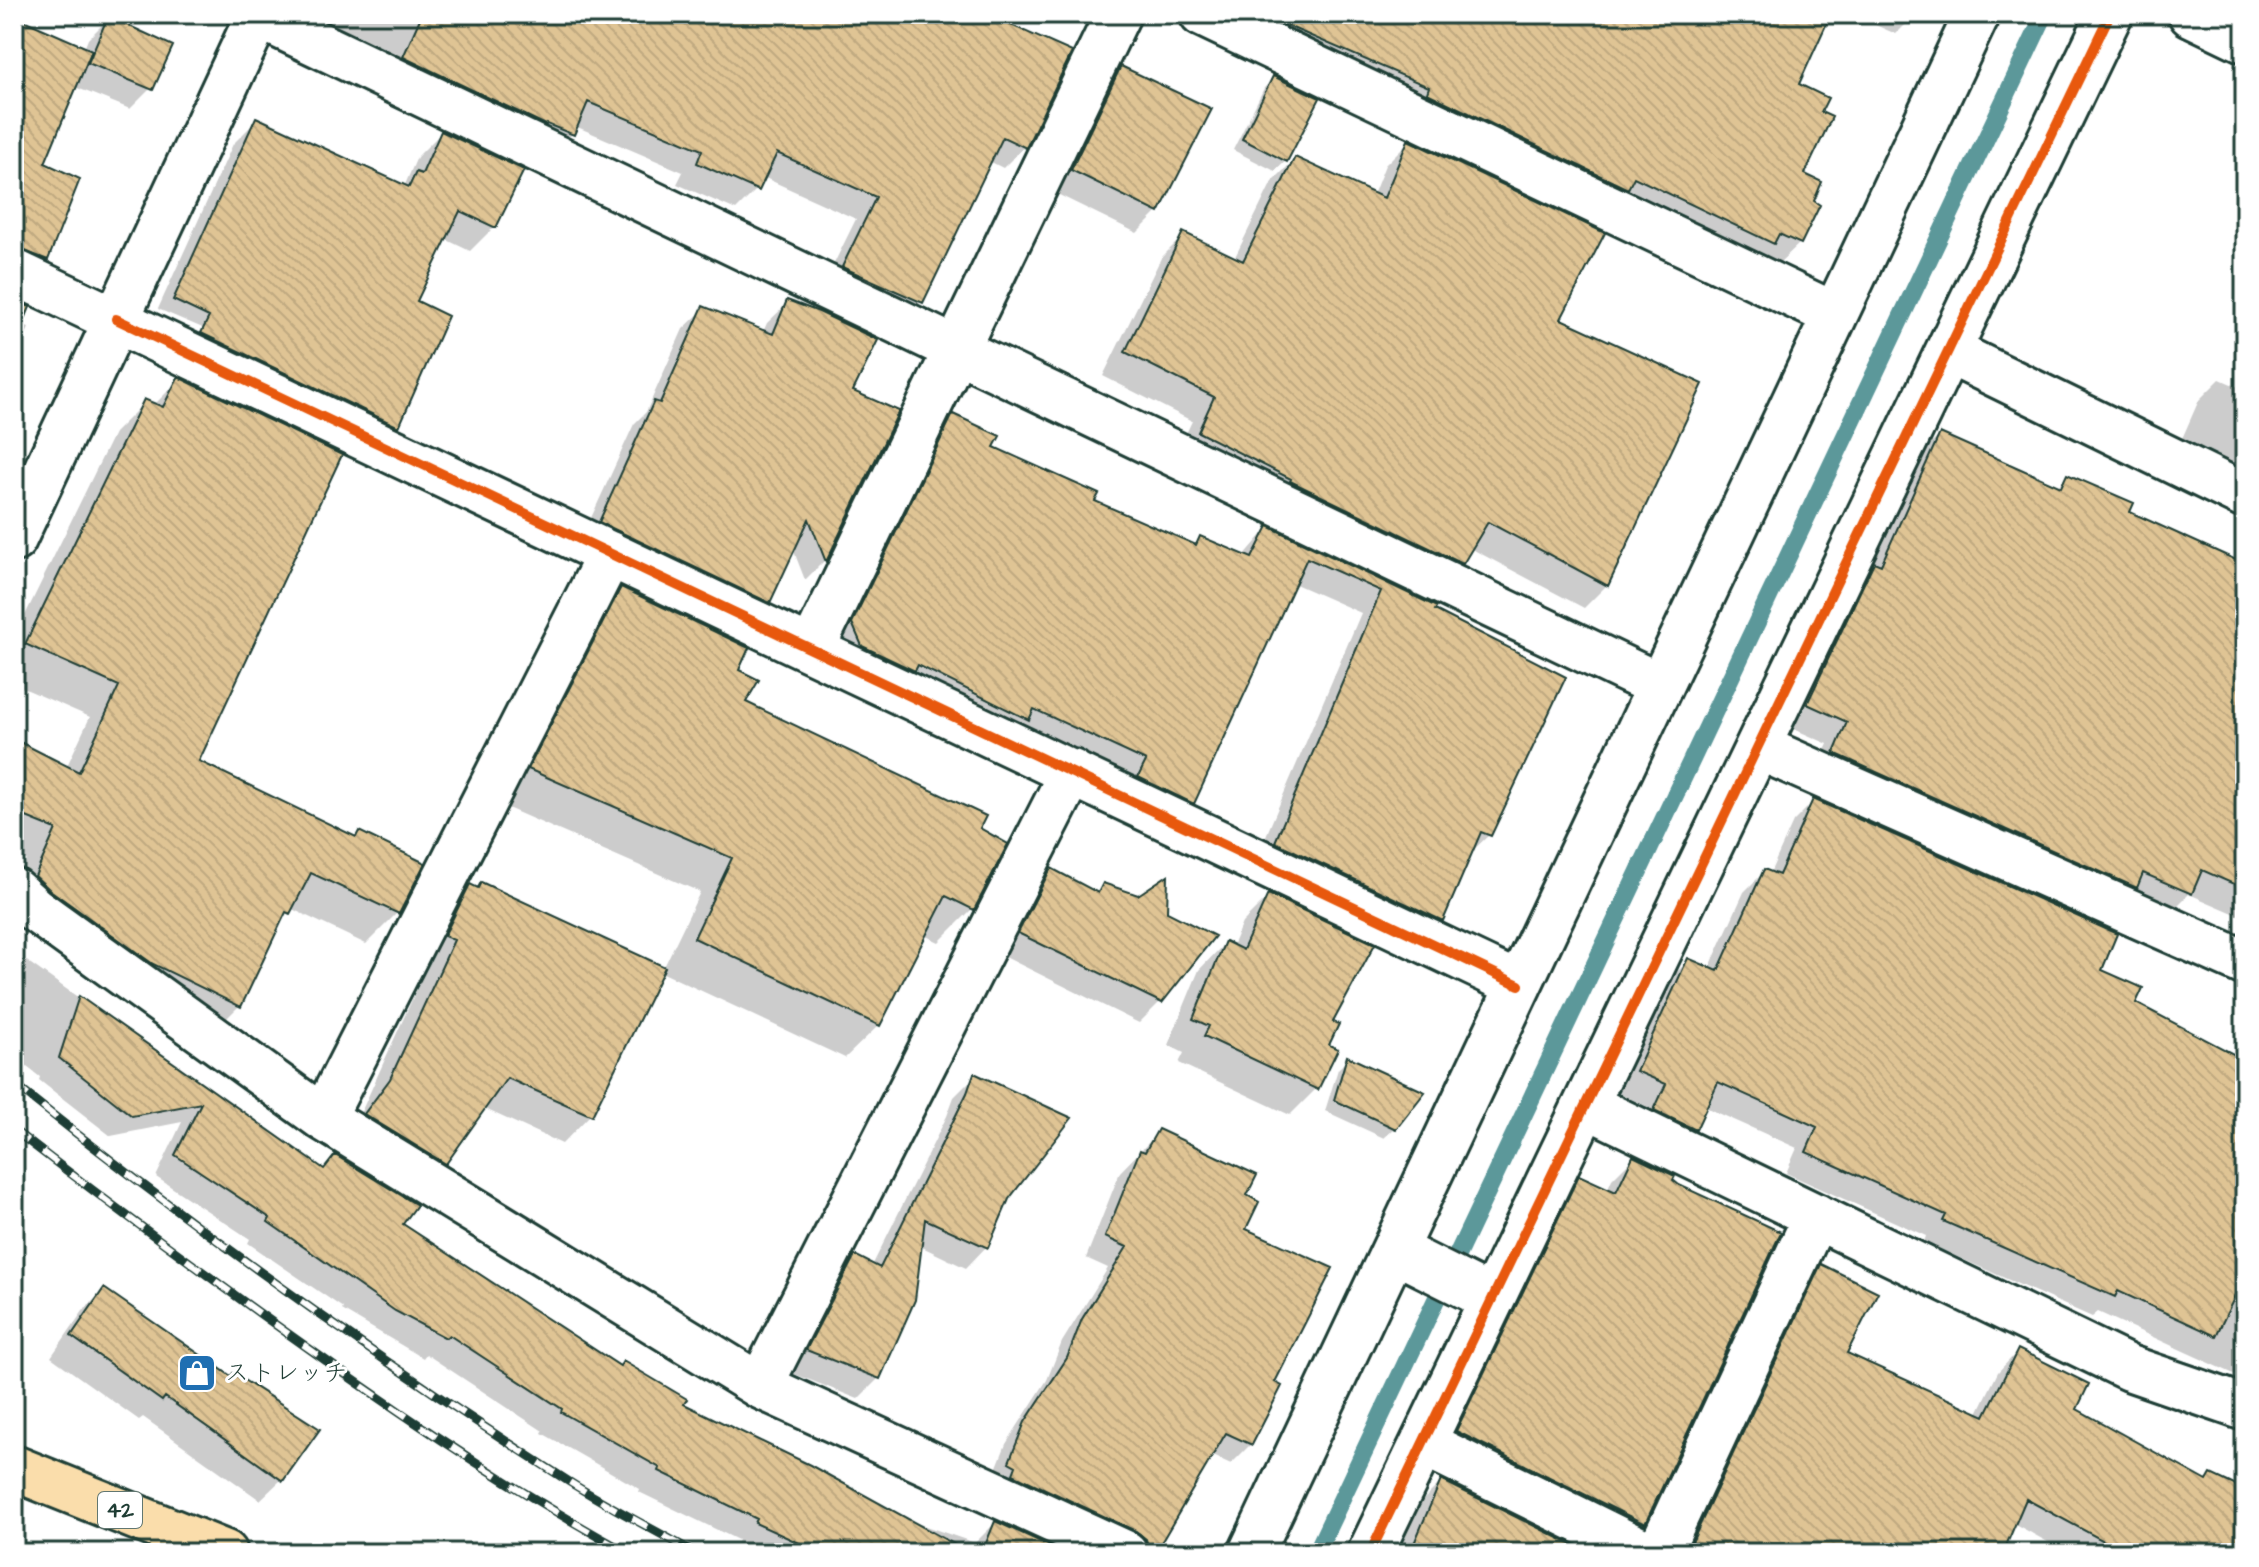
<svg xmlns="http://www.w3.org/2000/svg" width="2259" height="1567" viewBox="0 0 2259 1567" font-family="'Architects Daughter','Klee One',sans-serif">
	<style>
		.shadow { fill: #0003 }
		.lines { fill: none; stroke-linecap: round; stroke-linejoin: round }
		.stream { stroke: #5b989a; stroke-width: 18 }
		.building { fill: url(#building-back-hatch); stroke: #1f3d34; stroke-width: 2 }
		.minor-casing { stroke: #1f3d34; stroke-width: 50 }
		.major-casing { stroke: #1f3d34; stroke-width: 50 }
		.minor { stroke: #fff; stroke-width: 44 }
		.major { stroke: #faddab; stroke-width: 44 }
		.rail-casing { stroke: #1f3d34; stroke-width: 9 }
		.rail { stroke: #fff; stroke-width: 6; stroke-dasharray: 18; stroke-linecap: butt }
		.cycleway-casing { stroke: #fff; stroke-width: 15 }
		.cycleway { stroke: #e8590c; stroke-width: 10 }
		.labels { text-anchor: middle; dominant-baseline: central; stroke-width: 6; stroke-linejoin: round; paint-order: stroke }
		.shield { fill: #fff; stroke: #627771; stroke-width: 2 }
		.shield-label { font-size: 22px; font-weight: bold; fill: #1f3d34 }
		.poi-label { font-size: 24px; fill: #1f3d34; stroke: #fff; text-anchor: start }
	</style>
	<defs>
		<pattern id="building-back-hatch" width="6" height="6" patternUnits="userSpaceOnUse" patternTransform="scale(2)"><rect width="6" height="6" fill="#dfc494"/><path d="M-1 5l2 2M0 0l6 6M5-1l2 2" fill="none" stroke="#bfa980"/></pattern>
	</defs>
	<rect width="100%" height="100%" fill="#fff"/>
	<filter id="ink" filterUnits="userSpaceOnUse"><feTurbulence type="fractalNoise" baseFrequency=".0125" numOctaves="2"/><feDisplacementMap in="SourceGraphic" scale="16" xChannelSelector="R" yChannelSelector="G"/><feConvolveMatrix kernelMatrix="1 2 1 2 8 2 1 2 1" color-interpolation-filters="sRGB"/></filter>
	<g filter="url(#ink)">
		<path class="shadow" d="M 300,14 L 981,14 L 1024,147 L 1003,168 L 989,161 L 921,302 L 900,323 L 822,288 L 856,219 L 763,177 L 757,189 L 736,210 L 677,184 L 683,172 L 575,126 L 572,134 L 551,155 Z
			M 1222,14 L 1829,14 L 1796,85 L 1819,113 L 1802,175 L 1800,243 L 1778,264 Z
			M 1850,14 L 1916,14 L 1896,34 Z
			M 14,18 L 84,49 L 88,39 L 109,18 L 151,88 L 130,109 L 75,87 L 14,239 Z
			M 1121,68 L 1158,212 L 1137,233 L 1051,191 L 1100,89 Z
			M 1274,78 L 1286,161 L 1275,171 L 1233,150 L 1264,88 Z
			M 257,120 L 404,187 L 417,157 L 441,133 L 522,171 L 494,227 L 470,251 L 445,239 L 414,302 L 397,426 L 373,450 L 191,363 L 205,329 L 158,309 L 233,144 Z
			M 1408,142 L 1559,320 L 1607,585 L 1584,608 L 1470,548 L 1461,563 L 1438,586 L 1176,455 L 1192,421 L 1103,376 L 1161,258 L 1184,235 L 1234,259 L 1272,182 L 1295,159 L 1373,195 L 1385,165 Z
			M 788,303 L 850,392 L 896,412 L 825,560 L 805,580 L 793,549 L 768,601 L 748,622 L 580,542 L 634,424 L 646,412 L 683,329 L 704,309 L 763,332 L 767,323 Z
			M 14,311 L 20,325 L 29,328 L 14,361 Z
			M 2220,379 L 2245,390 L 2245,466 L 2228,483 L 2173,459 L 2199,400 Z
			M 178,381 L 197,762 L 355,838 L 359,834 L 422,864 L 397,913 L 366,944 L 290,908 L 280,921 L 239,1006 L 208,1037 L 14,889 L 27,860 L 14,855 L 14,741 L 66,768 L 90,717 L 14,684 L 14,638 L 114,433 L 145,402 L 154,405 Z
			M 953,416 L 992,448 L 1093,502 L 1193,546 L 1201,538 L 1243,557 L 1268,528 L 1434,608 L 1489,835 L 1469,854 L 1441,920 L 1419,942 L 1254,864 L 1361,613 L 1293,583 L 1193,802 L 1171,824 L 831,646 L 931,439 Z
			M 1940,435 L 2057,487 L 2067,476 L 2127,513 L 2234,561 L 2245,539 L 2245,918 L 2189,894 L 2169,914 L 1814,774 L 1828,744 L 1787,726 L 1854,585 L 1869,570 L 1919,456 Z
			M 622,590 L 736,671 L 744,703 L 977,829 L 972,909 L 939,942 L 924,935 L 879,1025 L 845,1058 L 661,972 L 590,1115 L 562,1144 L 483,1108 L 444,1163 L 416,1191 L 337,1143 L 362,1110 L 426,969 L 417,965 L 442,915 L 471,886 L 476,889 L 481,884 L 663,969 L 700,892 L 496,803 L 588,623 Z
			M 1814,801 L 2099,971 L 2134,1004 L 2245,1062 L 2245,1379 L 2098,1312 L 2092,1317 L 1924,1242 L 1926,1236 L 1786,1173 L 1797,1148 L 1705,1107 L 1694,1129 L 1673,1150 L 1634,1131 L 1646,1106 L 1617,1092 L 1668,981 L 1689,960 L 1709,969 L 1744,892 L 1765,871 L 1770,873 L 1793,822 Z
			M 1052,870 L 1095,894 L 1104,885 L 1160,1002 L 1139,1023 L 999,954 L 1031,891 Z
			M 1269,896 L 1331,1023 L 1326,1046 L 1335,1050 L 1316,1089 L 1290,1115 L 1179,1063 L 1184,1053 L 1168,1045 L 1199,970 L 1225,943 L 1232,946 L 1242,923 Z
			M 14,952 L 322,1170 L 335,1157 L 400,1225 L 619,1368 L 681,1405 L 902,1518 L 975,1543 L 995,1523 L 1060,1553 L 755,1553 L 736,1544 L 738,1540 L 639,1492 L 640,1489 L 542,1433 L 543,1431 L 426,1354 L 423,1358 L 342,1310 L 343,1308 L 248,1243 L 250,1239 L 156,1177 L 182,1122 L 111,1136 L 39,1080 L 40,1077 L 14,1057 Z
			M 1348,1059 L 1395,1128 L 1384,1138 L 1325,1111 L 1338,1069 Z
			M 975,1076 L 1007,1198 L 986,1247 L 966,1268 L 920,1246 L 879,1378 L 858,1399 L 787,1371 L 834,1278 L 855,1257 L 872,1266 L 947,1116 L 954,1097 Z
			M 1159,1132 L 1244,1196 L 1244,1230 L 1272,1382 L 1251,1444 L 1231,1464 L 1211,1455 L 1162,1537 L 1146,1553 L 991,1482 L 1006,1444 L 1047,1380 L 1062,1342 L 1108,1268 L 1086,1258 L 1120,1172 Z
			M 1633,1158 L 1670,1181 L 1778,1233 L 1643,1523 L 1622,1544 L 1437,1453 L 1559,1198 L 1580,1177 L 1607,1190 L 1612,1179 Z
			M 1822,1266 L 1844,1354 L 1977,1415 L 1998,1372 L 2018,1351 L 2074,1410 L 2205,1482 L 2211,1476 L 2245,1492 L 2245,1553 L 2068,1553 L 2013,1523 L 2000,1553 L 1677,1553 L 1801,1287 Z
			M 104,1290 L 281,1480 L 260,1500 L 143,1417 L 139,1420 L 51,1357 L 83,1311 Z
			M 1441,1482 L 1585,1553 L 1396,1553 L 1415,1508 Z"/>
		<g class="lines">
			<path class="stream" d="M 1316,1553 L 2045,14"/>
		</g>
		<path class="building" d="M 422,14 L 986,14 L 1072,52 L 1026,148 L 1003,137 L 923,303 L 842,267 L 876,197 L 777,153 L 759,191 L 697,163 L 702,150 L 588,102 L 574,135 L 547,124 L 546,125 L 403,57 Z
			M 1260,14 L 1831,14 L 1799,84 L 1828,98 L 1821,112 L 1832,117 L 1805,174 L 1822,182 L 1814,201 L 1820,205 L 1801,244 L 1779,234 L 1774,244 L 1634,177 L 1628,189 L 1427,93 L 1429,87 Z
			M 14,16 L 92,50 L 45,163 L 80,179 L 48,260 L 14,247 Z
			M 108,16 L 173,46 L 153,90 L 88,63 Z
			M 1121,66 L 1212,109 L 1159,213 L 1071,170 Z
			M 1273,76 L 1320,98 L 1287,162 L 1242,139 Z
			M 256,117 L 409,187 L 416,172 L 422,174 L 441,131 L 524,170 L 496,228 L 460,211 L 417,301 L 448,316 L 399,427 L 201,333 L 209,317 L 173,300 Z
			M 1408,140 L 1605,233 L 1561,319 L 1703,384 L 1608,586 L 1488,522 L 1463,564 L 1290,481 L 1291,479 L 1198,432 L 1214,397 L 1125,352 L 1183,232 L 1243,261 L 1295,157 L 1384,198 Z
			M 14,300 L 30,307 L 17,339 L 14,338 Z
			M 787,300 L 819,312 L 878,340 L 853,391 L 899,411 L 826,562 L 809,519 L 770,603 L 599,522 L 654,401 L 660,403 L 703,306 L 773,334 Z
			M 178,377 L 342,455 L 199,761 L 356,837 L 359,831 L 425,863 L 399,914 L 311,873 L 290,914 L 286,912 L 241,1007 L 153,964 L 50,890 L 35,876 L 56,829 L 14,812 L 14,739 L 79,772 L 119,686 L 25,644 L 144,399 L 163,407 Z
			M 953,414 L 1000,436 L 994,447 L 1099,494 L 1095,501 L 1196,545 L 1200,536 L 1252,558 L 1268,526 L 1437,607 L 1435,610 L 1566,677 L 1491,836 L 1481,832 L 1443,921 L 1275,842 L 1381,591 L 1307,558 L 1194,804 L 1138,777 L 1146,761 L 1034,709 L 1029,720 L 918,665 L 915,671 L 862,646 L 852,623 Z
			M 1940,433 L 2061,487 L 2067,474 L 2134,503 L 2130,512 L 2245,564 L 2245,889 L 2202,870 L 2192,894 L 2143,873 L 2137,888 L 1834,753 L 1847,722 L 1807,704 L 1874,562 L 1881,565 Z
			M 621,587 L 749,648 L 739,670 L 759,680 L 746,702 L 986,816 L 980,828 L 1008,844 L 974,910 L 946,896 L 880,1026 L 694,938 L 732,858 L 528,769 Z
			M 1813,799 L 2117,934 L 2102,970 L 2143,988 L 2136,1003 L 2245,1060 L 2245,1275 L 2216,1336 L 2118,1291 L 2115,1297 L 1943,1221 L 1946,1215 L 1806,1152 L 1817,1127 L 1718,1082 L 1696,1130 L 1654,1110 L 1666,1084 L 1636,1071 L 1688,958 L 1718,971 L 1764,869 L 1779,875 Z
			M 1051,868 L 1098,893 L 1103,883 L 1138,895 L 1168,875 L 1167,912 L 1215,936 L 1162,1003 L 1018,933 Z
			M 481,882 L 665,967 L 592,1116 L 507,1078 L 446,1164 L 364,1114 L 390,1079 L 454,940 L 444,936 L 470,884 L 478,888 Z
			M 1268,894 L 1375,944 L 1333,1022 L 1339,1024 L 1329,1045 L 1338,1049 L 1318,1090 L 1204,1036 L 1209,1026 L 1193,1019 L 1225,941 L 1243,950 Z
			M 79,996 L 324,1169 L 335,1155 L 417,1205 L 403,1224 L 620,1366 L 623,1361 L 687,1399 L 684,1404 L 810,1465 L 970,1553 L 821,1553 L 755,1523 L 757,1519 L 659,1471 L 660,1468 L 561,1412 L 562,1409 L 449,1335 L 446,1338 L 395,1311 L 268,1222 L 270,1218 L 175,1155 L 201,1103 L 132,1116 L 59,1058 Z
			M 1347,1056 L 1425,1092 L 1396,1129 L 1334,1100 Z
			M 974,1073 L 1072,1118 L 1009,1199 L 988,1248 L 925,1219 L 915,1300 L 880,1379 L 806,1350 L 855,1255 L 880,1268 L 967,1093 Z
			M 1158,1129 L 1257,1175 L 1247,1195 L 1259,1202 L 1246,1229 L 1333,1268 L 1275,1382 L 1282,1386 L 1252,1445 L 1226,1433 L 1155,1553 L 1150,1553 L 1146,1539 L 1136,1531 L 1013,1474 L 1016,1466 L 1009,1462 L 1025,1422 L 1067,1358 L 1082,1319 L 1127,1247 L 1105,1237 L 1140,1150 L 1145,1152 Z
			M 1633,1156 L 1675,1176 L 1673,1180 L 1679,1185 L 1781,1232 L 1645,1524 L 1456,1431 L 1579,1175 L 1616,1192 Z
			M 1821,1264 L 1878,1292 L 1847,1353 L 1985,1416 L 2018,1349 L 2089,1384 L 2077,1409 L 2207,1481 L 2211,1474 L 2245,1490 L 2245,1553 L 2126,1553 L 2026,1499 L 2003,1553 L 1687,1553 Z
			M 104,1288 L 231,1376 L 233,1373 L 320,1429 L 283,1481 L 165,1397 L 162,1401 L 71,1336 Z
			M 1441,1480 L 1589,1553 L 1410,1553 Z
			M 995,1521 L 1065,1553 L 982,1553 Z"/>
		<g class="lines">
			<defs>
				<path id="minor" d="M 255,14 L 1660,686
					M 1202,14 L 1835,315
					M 2191,14 L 2245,40
					M 14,272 L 1519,985
					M 1948,351 L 2245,496
					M 14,539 L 259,14
					M 610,554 L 323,1118 L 760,1386
					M 812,649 L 1118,14
					M 1758,747 L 2245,963
					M 1072,772 L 760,1386 L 1125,1553
					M 14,891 L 34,909 L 323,1118
					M 1586,1105 L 2129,1368 L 2245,1408
					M 1394,1250 L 1492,1299
					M 1423,1443 L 1646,1553
					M 1251,1553 L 1977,14
					M 1370,1553 L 2110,14
					M 1659,1553 L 1816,1216"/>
				<path id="major" d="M 14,1468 L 225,1553"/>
			</defs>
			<use href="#minor" class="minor-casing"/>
			<use href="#major" class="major-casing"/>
			<use href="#minor" class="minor"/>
			<use href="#major" class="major"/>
			<defs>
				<path id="rail" d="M 14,1084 C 191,1226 376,1359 568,1481 C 609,1507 653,1529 695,1553
					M 14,1130 C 95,1193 178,1254 262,1315 C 380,1400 500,1483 628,1553"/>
			</defs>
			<use href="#rail" class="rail-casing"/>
			<use href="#rail" class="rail"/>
			<defs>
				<path id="cycleway" d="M 116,319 L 1519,985
					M 1370,1553 L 2110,14"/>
			</defs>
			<use href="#cycleway" class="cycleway-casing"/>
			<use href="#cycleway" class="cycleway"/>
		</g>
	</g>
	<defs>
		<symbol id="shop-square" viewBox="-11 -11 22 22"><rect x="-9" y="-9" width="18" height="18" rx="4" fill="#1f6fb2" stroke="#fff"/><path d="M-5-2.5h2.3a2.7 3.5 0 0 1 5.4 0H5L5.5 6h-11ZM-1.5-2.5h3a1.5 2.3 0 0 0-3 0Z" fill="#fff"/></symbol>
	</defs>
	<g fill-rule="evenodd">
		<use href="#shop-square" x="175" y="1351" width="44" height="44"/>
	</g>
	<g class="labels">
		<rect class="shield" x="98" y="1492" width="44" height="36" rx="6"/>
		<g class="shield-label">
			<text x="120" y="1510">42</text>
		</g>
		<g class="poi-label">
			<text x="225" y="1373">ストレッチ</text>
		</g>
	</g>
	<rect width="2259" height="1567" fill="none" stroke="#fff" stroke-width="48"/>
	<rect x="24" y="24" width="2211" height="1519" fill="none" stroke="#1f3d34" stroke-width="3" filter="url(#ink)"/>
</svg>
